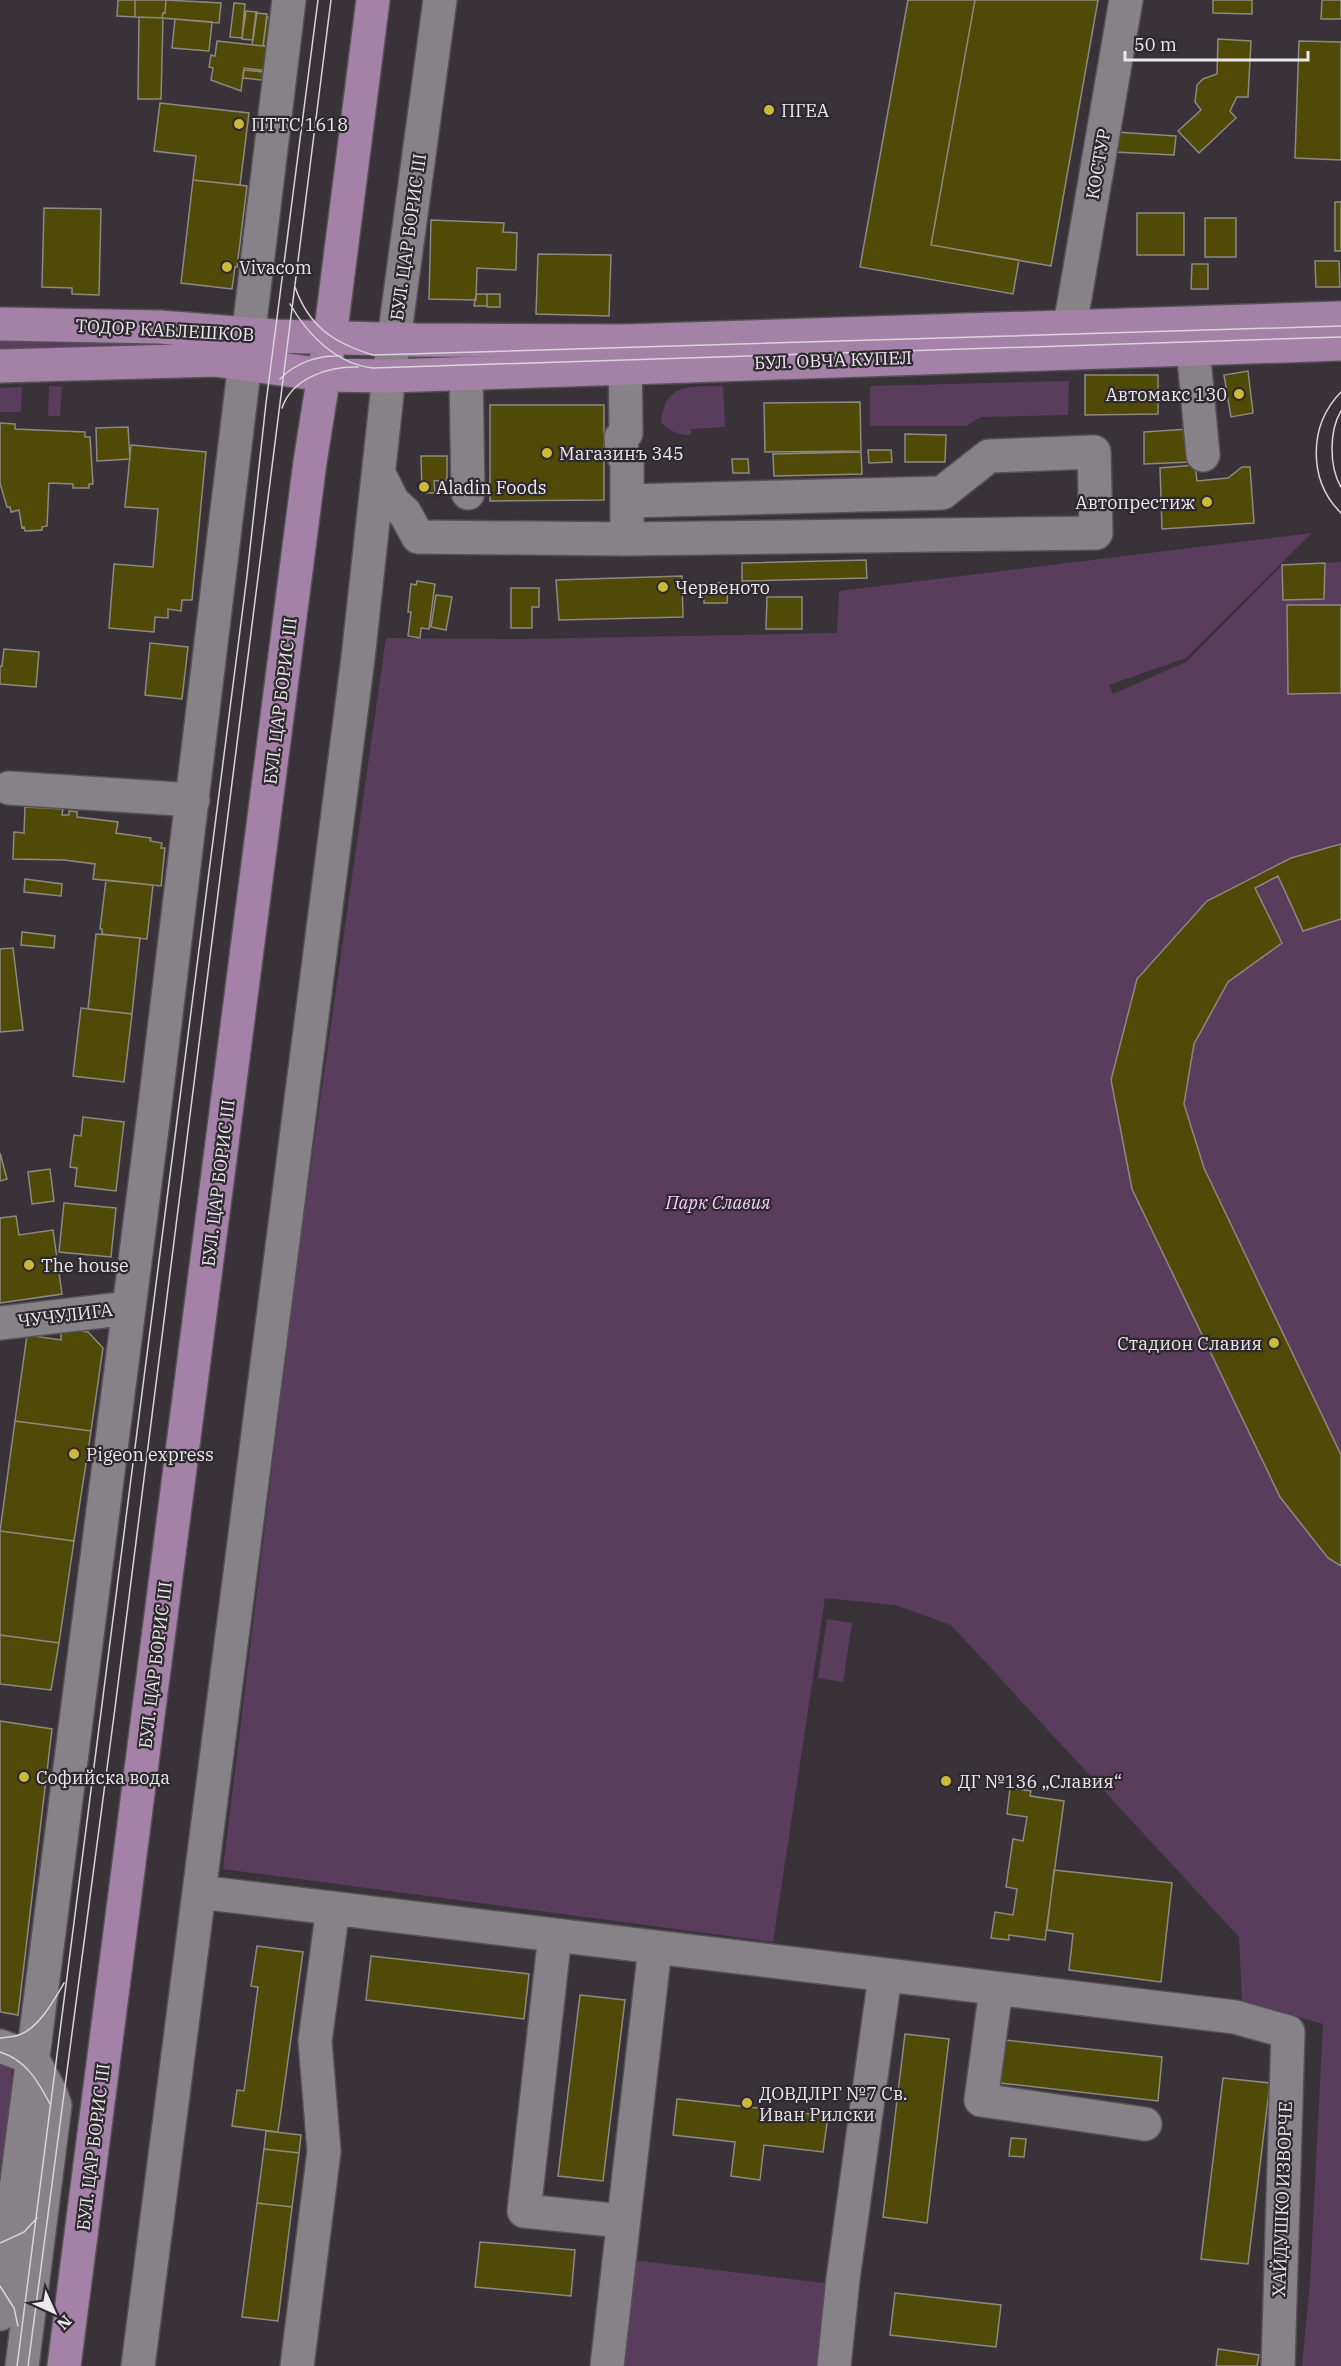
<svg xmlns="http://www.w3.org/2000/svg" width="1341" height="2366" viewBox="0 0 1341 2366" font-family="'IBM Plex Serif',serif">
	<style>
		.green { fill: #5a3c5d }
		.building { fill: #514907; stroke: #8b8a81; stroke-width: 1.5 }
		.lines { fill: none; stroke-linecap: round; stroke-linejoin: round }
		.minor-casing { stroke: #555055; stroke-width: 36 }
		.major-casing { stroke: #555055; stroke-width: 36 }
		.minor { stroke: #878188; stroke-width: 33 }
		.major { stroke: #a481a7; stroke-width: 33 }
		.tram { stroke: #d8d4d8; stroke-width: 1.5 }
		.poi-dot { fill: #cbba39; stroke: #2e292f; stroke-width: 2 }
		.labels { text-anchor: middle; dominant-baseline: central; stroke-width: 4.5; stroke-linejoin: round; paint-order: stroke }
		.poi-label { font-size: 18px; fill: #ece8ec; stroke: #2e292f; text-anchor: start }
		.street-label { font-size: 18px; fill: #ece8ec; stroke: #2e292f }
		.park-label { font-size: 18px; font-style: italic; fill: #f7ccfb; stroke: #2e292f }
	</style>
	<rect width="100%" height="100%" fill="#393339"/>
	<path class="green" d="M 0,334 L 223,345 L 0,351 Z
		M 1069,381 L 1068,415 L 981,417 L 966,426 L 870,426 L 870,386 Z
		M 49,386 L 62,387 L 60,416 L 48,416 Z
		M 723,386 L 725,427 L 691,429 L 691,435 C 680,436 670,431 661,423 C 665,382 689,387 723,386 Z
		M 22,387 L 21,412 L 0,412 L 0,388 Z
		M 1312,533 L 1186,658 L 1109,685 L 1113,694 L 1186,662 L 1282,565 L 1341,562 L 1341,2366 L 1302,2366 L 1310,2282 L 1323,2024 L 1242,2000 L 1239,1937 L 951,1625 L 895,1605 L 825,1598 L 773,1942 L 223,1869 L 298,1257 L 386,638 L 522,639 L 837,633 L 839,591 Z
		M 827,1619 L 852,1623 L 843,1682 L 818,1678 Z
		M 0,2062 L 11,2068 L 12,2080 L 0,2183 Z
		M 624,2259 L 832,2284 L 823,2366 L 613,2366 Z"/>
	<path class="building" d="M 118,0 L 135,0 L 135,17 L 117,16 Z
		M 135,0 L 166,0 L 165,13 L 163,13 L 162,18 L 135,17 Z
		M 166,0 L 221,3 L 219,23 L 162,18 L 163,13 L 165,13 Z
		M 908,0 L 975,0 L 931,245 L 1019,260 L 1013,294 L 860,267 Z
		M 975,0 L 1098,0 L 1051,266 L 931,245 Z
		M 1213,0 L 1252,0 L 1252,14 L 1213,13 Z
		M 1322,0 L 1341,0 L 1341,19 L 1321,19 Z
		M 234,3 L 245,4 L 242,38 L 230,37 Z
		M 246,11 L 257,12 L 253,40 L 242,39 Z
		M 256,13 L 267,14 L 263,46 L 252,45 Z
		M 139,17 L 163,18 L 161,99 L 138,99 Z
		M 267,17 L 277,18 L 273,47 L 263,46 Z
		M 175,19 L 212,22 L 209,51 L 172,48 Z
		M 1218,39 L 1251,41 L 1248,97 L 1237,97 L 1230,111 L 1236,118 L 1199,153 L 1178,131 L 1201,110 L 1195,102 L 1197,85 L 1203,79 L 1217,74 Z
		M 217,41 L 273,47 L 269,71 L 244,68 L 241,91 L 211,80 L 213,68 L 209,67 L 211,55 L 215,56 Z
		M 1299,41 L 1341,42 L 1341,160 L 1295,158 Z
		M 244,70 L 263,72 L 262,80 L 243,78 Z
		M 160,103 L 249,113 L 240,185 L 193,180 L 196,156 L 154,151 Z
		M 1115,132 L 1176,136 L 1174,155 L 1114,152 Z
		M 193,180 L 247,186 L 237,267 L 235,267 L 232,289 L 181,283 Z
		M 1335,202 L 1341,202 L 1341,251 L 1335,251 Z
		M 44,208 L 101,209 L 99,295 L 72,294 L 72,288 L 42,287 Z
		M 1137,213 L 1184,213 L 1184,255 L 1137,255 Z
		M 1205,218 L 1236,218 L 1236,257 L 1205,257 Z
		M 431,220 L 504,223 L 503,232 L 517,233 L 516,270 L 477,268 L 476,300 L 429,299 Z
		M 538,254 L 611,255 L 609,316 L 536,314 Z
		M 1315,261 L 1339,261 L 1340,287 L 1316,287 Z
		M 1192,264 L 1208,264 L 1208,289 L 1191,289 Z
		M 476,294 L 487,294 L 487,306 L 474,306 Z
		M 487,294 L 500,294 L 500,307 L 487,307 Z
		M 1248,371 L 1253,413 L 1231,417 L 1224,375 Z
		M 1085,375 L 1158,375 L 1158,414 L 1085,415 Z
		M 860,402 L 861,451 L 765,452 L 764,403 Z
		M 490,405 L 604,405 L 604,500 L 490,501 Z
		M 0,423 L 15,424 L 15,429 L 85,432 L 85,437 L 90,437 L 93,484 L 89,484 L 89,488 L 73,488 L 73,484 L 49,483 L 47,526 L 42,527 L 42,530 L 25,531 L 24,527 L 22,528 L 19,510 L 11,512 L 10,507 L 7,507 L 0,483 Z
		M 128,427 L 130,459 L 97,461 L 96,428 Z
		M 1189,429 L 1190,462 L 1144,464 L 1144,432 Z
		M 905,434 L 946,435 L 945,462 L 905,462 Z
		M 131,445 L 206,452 L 192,600 L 182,600 L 181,611 L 168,609 L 168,618 L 155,617 L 154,632 L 109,628 L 114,564 L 153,567 L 158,509 L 125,507 Z
		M 868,450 L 891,450 L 892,462 L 869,463 Z
		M 861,452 L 862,474 L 774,476 L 773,454 Z
		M 421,456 L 447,456 L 447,480 L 434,481 L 435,493 L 422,493 Z
		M 732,459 L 748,459 L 749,473 L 733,473 Z
		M 1195,465 L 1197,481 L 1228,478 L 1242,467 L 1250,467 L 1254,523 L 1162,529 L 1160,468 Z
		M 866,560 L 867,578 L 742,581 L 742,563 Z
		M 1325,563 L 1324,599 L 1283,600 L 1282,565 Z
		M 682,576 L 683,617 L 559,620 L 556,580 Z
		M 417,581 L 435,584 L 429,629 L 421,628 L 420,638 L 408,636 L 411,612 L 408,612 L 411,584 L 416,585 Z
		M 704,583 L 728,583 L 727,603 L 704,603 Z
		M 511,588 L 539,588 L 539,607 L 532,607 L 532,628 L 511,628 Z
		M 436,595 L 452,597 L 446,630 L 431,627 Z
		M 767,597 L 802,597 L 802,629 L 766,629 Z
		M 1287,605 L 1341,605 L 1341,693 L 1288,694 Z
		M 150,643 L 188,647 L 182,699 L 145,695 Z
		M 4,649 L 39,652 L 36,687 L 0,684 L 0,666 L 2,666 Z
		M 25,807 L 63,809 L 62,815 L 69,815 L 69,811 L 77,812 L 77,817 L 118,822 L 116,833 L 151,838 L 150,841 L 162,843 L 161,848 L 165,848 L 161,886 L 93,879 L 95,864 L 64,860 L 13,859 L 14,832 L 24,833 Z
		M 1341,844 L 1341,919 L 1303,931 L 1278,876 L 1255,888 L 1282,943 L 1228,982 L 1194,1044 L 1184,1104 L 1204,1168 L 1341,1455 L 1341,1566 L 1328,1558 L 1280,1497 L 1132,1189 L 1111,1080 L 1137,979 L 1207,901 L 1291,858 Z
		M 25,879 L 62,884 L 61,896 L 24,892 Z
		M 106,880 L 153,885 L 147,939 L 102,934 L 102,929 L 100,929 Z
		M 22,932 L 55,936 L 54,948 L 21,945 Z
		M 96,934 L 140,938 L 132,1014 L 88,1009 Z
		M 13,948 L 23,1030 L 0,1032 L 0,949 Z
		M 81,1008 L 132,1014 L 124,1082 L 73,1076 Z
		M 83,1117 L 124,1122 L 116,1191 L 75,1186 L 77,1168 L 70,1167 L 74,1135 L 81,1136 Z
		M 0,1153 L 7,1179 L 0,1181 Z
		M 50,1169 L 54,1201 L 32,1204 L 28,1172 Z
		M 64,1203 L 116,1208 L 111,1257 L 59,1252 Z
		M 16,1216 L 19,1235 L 53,1230 L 62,1294 L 0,1303 L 0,1218 Z
		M 61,1328 L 88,1332 L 103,1348 L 91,1431 L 15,1421 L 27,1335 L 61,1340 Z
		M 15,1421 L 91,1431 L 74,1541 L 0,1531 Z
		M 0,1531 L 74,1541 L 59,1643 L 0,1635 Z
		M 0,1635 L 59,1643 L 51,1690 L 0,1684 Z
		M 0,1721 L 52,1729 L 18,2015 L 1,2012 L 0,2009 Z
		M 1010,1788 L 1031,1791 L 1030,1796 L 1064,1801 L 1045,1940 L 1009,1935 L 1009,1940 L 991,1938 L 995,1912 L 1013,1915 L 1017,1889 L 1006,1887 L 1013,1839 L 1023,1841 L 1027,1817 L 1007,1814 Z
		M 1054,1870 L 1172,1883 L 1161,1982 L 1069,1970 L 1073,1934 L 1047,1930 Z
		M 257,1946 L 303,1952 L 278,2132 L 232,2126 L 237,2090 L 244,2091 L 258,1987 L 251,1986 Z
		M 371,1956 L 529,1974 L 524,2019 L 366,2000 Z
		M 580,1995 L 625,2000 L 603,2181 L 558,2176 Z
		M 905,2034 L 949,2039 L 927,2223 L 883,2217 Z
		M 1005,2040 L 1162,2057 L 1158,2101 L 1000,2083 Z
		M 1223,2078 L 1270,2083 L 1248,2264 L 1201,2259 Z
		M 677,2099 L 828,2116 L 823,2152 L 764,2145 L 760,2180 L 731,2176 L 735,2142 L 673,2135 Z
		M 266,2131 L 301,2135 L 299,2153 L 264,2149 Z
		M 1011,2138 L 1026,2139 L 1024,2157 L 1009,2156 Z
		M 264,2149 L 299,2153 L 292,2207 L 257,2203 Z
		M 257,2203 L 292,2207 L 278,2321 L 242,2317 Z
		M 480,2242 L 575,2250 L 571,2296 L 475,2287 Z
		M 895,2293 L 1001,2305 L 996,2347 L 890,2335 Z
		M 1218,2349 L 1259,2355 L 1257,2366 L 1216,2366 Z"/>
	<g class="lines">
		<defs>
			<path id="minor" d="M 625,341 L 626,433 L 621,438 L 622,453 L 627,462 L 627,523
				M 1193,348 L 1203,455
				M 1064,352 L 1074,303 L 1126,0
				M 466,373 L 468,493
				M 379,474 L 393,502 L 405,513 L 418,537 L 625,539 L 1096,533 L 1094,452 L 989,456 L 942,493 L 628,501
				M 9,788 L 193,800
				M 0,1323 L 129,1308
				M 199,1892 L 1235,2017 L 1288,2032 L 1278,2366
				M 555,1935 L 524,2211 L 622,2221
				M 996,1989 L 981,2100 L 1145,2124
				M 0,2046 L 32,2058 L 50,2092 L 55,2105 L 22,2366
				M 0,2314 L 154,1113 L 289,0
				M 138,2366 L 358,658 L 389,376 L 440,0
				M 297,2366 L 324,2151 L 315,2041 L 333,1908
				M 607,2366 L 655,1948
				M 834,2366 L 843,2279 L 885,1976"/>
			<path id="major" d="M 0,324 L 160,327 L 274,336 L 416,340 L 625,341 L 1341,318
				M 0,366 L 215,360 L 324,375 L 389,376 L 1341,344
				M 64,2366 L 310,462 L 330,337 L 373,0"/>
		</defs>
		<use href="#minor" class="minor-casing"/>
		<use href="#major" class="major-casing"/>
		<use href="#minor" class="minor"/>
		<use href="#major" class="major"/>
		<path class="tram" d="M 295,287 C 309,327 334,343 373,355 L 1341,326
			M 290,304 C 307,334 336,364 373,368 L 1341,337
			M 280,379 C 295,363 318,355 340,356
			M 1341,392 C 1308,426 1308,480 1341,513
			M 282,408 C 292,378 329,366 358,367
			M 1341,411 C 1329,431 1329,467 1341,487
			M 0,2038 C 6,2037 13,2037 19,2035 C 39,2028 54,2000 64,1983
			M 0,2052 C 26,2060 38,2081 50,2104
			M 0,2243 L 24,2232 L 37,2218
			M 0,2286 L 14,2308 L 18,2326
			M 17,2366 L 247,576 L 266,403 L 318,0
			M 28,2366 L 115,1708 L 331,0"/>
	</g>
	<g class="poi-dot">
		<circle cx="769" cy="110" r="6"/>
		<circle cx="239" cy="124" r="6"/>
		<circle cx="227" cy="267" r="6"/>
		<circle cx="1239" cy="394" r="6"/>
		<circle cx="547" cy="453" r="6"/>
		<circle cx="424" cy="487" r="6"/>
		<circle cx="1207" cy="502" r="6"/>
		<circle cx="663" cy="587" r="6"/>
		<circle cx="29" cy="1265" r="6"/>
		<circle cx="1274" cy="1343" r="6"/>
		<circle cx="74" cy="1454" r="6"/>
		<circle cx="24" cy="1777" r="6"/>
		<circle cx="946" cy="1781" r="6"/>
		<circle cx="747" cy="2103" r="6"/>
	</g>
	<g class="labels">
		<g class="poi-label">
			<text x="781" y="110">ПГЕА</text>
			<text x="251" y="124">ПТТС 1618</text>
			<text x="239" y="267">Vivacom</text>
			<text x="1227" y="394" text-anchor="end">Автомакс 130</text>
			<text x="559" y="453">Магазинъ 345</text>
			<text x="436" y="487">Aladin Foods</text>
			<text x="1195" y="502" text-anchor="end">Автопрестиж</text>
			<text x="675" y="587">Червеното</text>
			<text x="41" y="1265">The house</text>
			<text x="1262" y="1343" text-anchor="end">Стадион Славия</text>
			<text x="86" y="1454">Pigeon express</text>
			<text x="36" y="1777">Софийска вода</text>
			<text x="958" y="1781">ДГ №136 „Славия“</text>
			<text x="759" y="2093">ДОВДЛРГ №7 Св.<tspan x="759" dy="21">Иван Рилски</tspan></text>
		</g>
		<g class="street-label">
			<text transform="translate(1098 164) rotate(-80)">КОСТУР</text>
			<text transform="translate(408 237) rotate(-82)">БУЛ. ЦАР БОРИС III</text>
			<text transform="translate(165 330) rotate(3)">ТОДОР КАБЛЕШКОВ</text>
			<text transform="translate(833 360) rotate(-2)">БУЛ. ОВЧА КУПЕЛ</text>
			<text transform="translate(280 701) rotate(-83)">БУЛ. ЦАР БОРИС III</text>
			<text transform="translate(218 1183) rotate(-83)">БУЛ. ЦАР БОРИС III</text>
			<text transform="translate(65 1315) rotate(-7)">ЧУЧУЛИГА</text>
			<text transform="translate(155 1665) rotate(-83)">БУЛ. ЦАР БОРИС III</text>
			<text transform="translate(93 2147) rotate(-83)">БУЛ. ЦАР БОРИС III</text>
			<text transform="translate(1282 2199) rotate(-88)">ХАЙДУШКО ИЗВОРЧЕ</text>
		</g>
		<g class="park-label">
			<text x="718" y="1202">Парк Славия</text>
		</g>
	</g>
	<g transform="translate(54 2312) rotate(135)" stroke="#2e292f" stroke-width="4.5" paint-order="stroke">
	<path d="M0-4.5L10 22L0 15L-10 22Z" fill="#ece8ec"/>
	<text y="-9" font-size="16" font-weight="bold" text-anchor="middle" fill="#ece8ec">N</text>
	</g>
	<path d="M1125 51v9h183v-9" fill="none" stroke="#ece8ec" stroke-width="3"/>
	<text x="1134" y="51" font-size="18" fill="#ece8ec" stroke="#2e292f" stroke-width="4.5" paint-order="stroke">50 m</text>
</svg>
